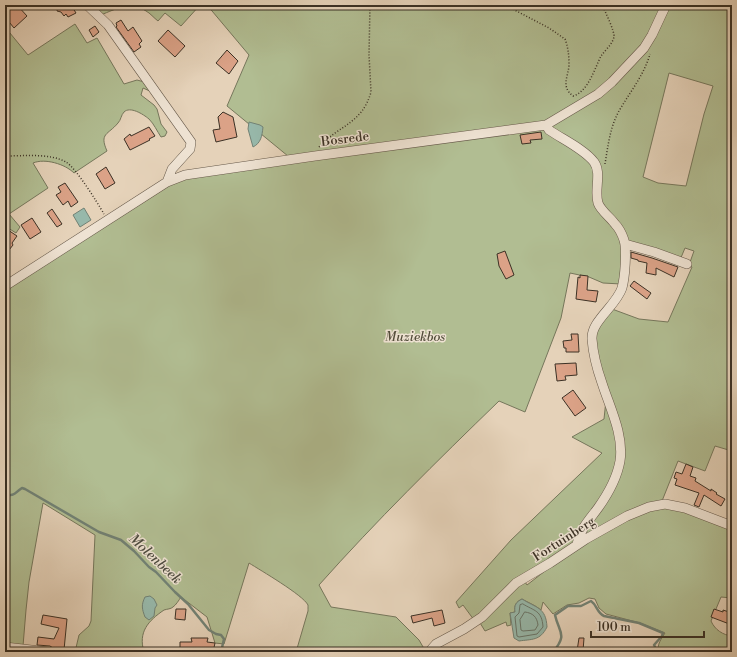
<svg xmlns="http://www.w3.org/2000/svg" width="737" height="657" viewBox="0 0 737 657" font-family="'Libre Bodoni',serif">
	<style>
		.green { fill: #b1bd92; stroke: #76775c; fill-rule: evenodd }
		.water { fill: #97b8aa; stroke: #728275 }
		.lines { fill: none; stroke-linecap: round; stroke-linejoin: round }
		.shore { stroke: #697468; stroke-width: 1 }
		.stream { stroke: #728275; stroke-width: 2.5 }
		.building { fill: #dba287; stroke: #3b3125 }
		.minor-casing { stroke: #66594a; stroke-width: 10 }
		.path { stroke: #3b3125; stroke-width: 1.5; stroke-dasharray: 1 2; stroke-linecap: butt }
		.minor { stroke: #eee2d2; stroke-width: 9 }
		.labels { text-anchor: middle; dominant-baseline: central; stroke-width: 3; stroke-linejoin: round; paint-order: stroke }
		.street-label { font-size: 13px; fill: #3b3125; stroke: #eee2d2 }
		.park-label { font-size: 13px; font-style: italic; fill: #534d3b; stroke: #eee2d2 }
		.water-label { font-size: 14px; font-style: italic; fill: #4d4c40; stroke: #eee2d2 }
	</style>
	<rect width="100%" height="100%" fill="#e5d2b9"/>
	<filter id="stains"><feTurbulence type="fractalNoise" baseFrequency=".005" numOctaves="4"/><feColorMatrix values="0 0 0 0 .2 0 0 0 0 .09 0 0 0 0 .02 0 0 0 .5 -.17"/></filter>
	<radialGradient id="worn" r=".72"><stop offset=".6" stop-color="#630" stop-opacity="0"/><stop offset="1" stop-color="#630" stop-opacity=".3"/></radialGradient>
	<path class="green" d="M 91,5 L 200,5 L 181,26 L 165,13 L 158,21 C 154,18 150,13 146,11 C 132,1 115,9 101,15 Z
		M 207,5 L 732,5 L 732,451 L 715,446 L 705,471 L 678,461 L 662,501 C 650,505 638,508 627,514 C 590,532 558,558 525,582 L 527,585 C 563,557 598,529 640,513 C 649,509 658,506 669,506 C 687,507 714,521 732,528 L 732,598 L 721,597 L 711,621 C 715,630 723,635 732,636 L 732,652 L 659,652 C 656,645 662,638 665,633 L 640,623 L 606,614 L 599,608 L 595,599 L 589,598 L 579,603 L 567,605 L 553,614 L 543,602 L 541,610 C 535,605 529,603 522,599 C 516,602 514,605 515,612 L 510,613 L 511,625 L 507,626 L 506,622 L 485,631 L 477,618 L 474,620 L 463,605 L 459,608 L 456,602 L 511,540 L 602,453 L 572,437 L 604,419 L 606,400 C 619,437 628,456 606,493 C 599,504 589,514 583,526 L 586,527 C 599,509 615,489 621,467 C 630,428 603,392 596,355 C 595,348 593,339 595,331 C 598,323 606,316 612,309 L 639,319 L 668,322 L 692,267 L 689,265 L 694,251 L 685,248 L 680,260 L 627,242 C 620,226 609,218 602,203 L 598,205 C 603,211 609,217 614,224 C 625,242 625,264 621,284 L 603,283 L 589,277 L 570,273 L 561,318 L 525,412 L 499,401 C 437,461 376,521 319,585 L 331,607 L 396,617 L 419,640 L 426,652 L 296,652 L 308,611 C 308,610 308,606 308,605 C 303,595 260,570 249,563 L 224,644 L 215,643 L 207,617 L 181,597 C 179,600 176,605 173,607 C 171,609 167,609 164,610 C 148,621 138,632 144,652 L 75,652 L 79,635 L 89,626 L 91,621 L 95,535 L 43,503 L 29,582 L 26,610 L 23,646 L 5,645 L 5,291 L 68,250 L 178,180 L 192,176 L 294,161 L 227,106 L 249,55 ZM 669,73 L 713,86 L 704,114 L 686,186 L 658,183 L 643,177 Z
		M 75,24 L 87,43 L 97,38 L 124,84 L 137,80 L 148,83 L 152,92 L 143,88 L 141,95 L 154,105 L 157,109 L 161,124 L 167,132 L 165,136 L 161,137 C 157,131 154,124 149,119 C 143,114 130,106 124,112 C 121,115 121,120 118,123 C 108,135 99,133 107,151 L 74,173 C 65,164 45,158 33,163 L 48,188 L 9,214 L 20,227 L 16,233 L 5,226 L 5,27 L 28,55 Z"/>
	<path class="water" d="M 249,122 L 260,125 L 263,127 C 262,136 261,143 253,147 L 248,129 Z
		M 84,208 L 91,220 L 80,227 L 73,215 Z
		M 150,596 L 154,599 L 157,605 L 155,608 L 154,616 L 149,620 L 145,617 C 142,609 141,605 145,597 Z
		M 522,599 C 536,608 546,607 547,627 C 540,641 532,639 519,641 L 514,638 L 510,613 L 515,612 C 514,605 516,602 522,599 Z"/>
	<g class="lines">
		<path class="shore" d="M 523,604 C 534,611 542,610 543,627 L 537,634 L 519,637 L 517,636 L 515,617 L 519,613 L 520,605 Z
			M 525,612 C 533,613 537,617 538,625 L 535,630 L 523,631 L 521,630 L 520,620 Z"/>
		<path class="stream" d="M 5,496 C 18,494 13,494 22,488 L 25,489 L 99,532 L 121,540 L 134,551 L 149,567 L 156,572 L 175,592 L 188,604 L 209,630 L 216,634 L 221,635 L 224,639 L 221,652
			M 553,652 C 568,634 559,633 555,615 L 568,606 L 581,606 L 591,601 C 597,605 597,613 604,616 L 639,623 L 663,633 L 662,636 L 654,645 L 658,652"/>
	</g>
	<path class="building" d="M 7,5 L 17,5 L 27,16 L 14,28 L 5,17 L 5,7 Z
		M 58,5 L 71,5 L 76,13 L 68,17 L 66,14 L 64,16 L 61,12 L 57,11 Z
		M 121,20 L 128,31 L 133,27 L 142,41 L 139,44 L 141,47 L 134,52 L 116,27 L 117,26 L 116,23 Z
		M 95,26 L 99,32 L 93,37 L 89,30 Z
		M 168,30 L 185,46 L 175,57 L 158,41 Z
		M 227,50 L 238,61 L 229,74 L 216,63 Z
		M 223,112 L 233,117 L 237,137 L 216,142 L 213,130 L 220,129 L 218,117 Z
		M 149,127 L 155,136 L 149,139 L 150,140 L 130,150 L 124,139 L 130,134 L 131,136 Z
		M 541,132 L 542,139 L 530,140 L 531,143 L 522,144 L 520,135 Z
		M 106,167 L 115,183 L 105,189 L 96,174 Z
		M 65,183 L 78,202 L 71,207 L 68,201 L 63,205 L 56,195 L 61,192 L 58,187 Z
		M 52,209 L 62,224 L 57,227 L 47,213 Z
		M 32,218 L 41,232 L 30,239 L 21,225 Z
		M 5,228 L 17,236 L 12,243 L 13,245 L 9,250 L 5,248 Z
		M 505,251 L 514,275 L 506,279 L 499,266 L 497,254 Z
		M 631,252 L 652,258 L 678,267 L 674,277 L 656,268 L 656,275 L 646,273 L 647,263 L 638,261 L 638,260 L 631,258 Z
		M 580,275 L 588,276 L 587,290 L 598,291 L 596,302 L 576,299 L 578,277 L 580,278 Z
		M 634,281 L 651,293 L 647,299 L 630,286 Z
		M 571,334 L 578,334 L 579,352 L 566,352 L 566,348 L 564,348 L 563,341 L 572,340 Z
		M 576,363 L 577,375 L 565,376 L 566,380 L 557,381 L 555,364 Z
		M 573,390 L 586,408 L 575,416 L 562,398 Z
		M 686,464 L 693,467 L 690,476 L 696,478 L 695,481 L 711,491 L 711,489 L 717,493 L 716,494 L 725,499 L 721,506 L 704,495 L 699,507 L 694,505 L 699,493 L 675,485 L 677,479 L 674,478 L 676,472 L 682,474 Z
		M 176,609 L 186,609 L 185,620 L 175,619 Z
		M 714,609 L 723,612 L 723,610 L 732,613 L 732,625 L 711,617 Z
		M 442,610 L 445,623 L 434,626 L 432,618 L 413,623 L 411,616 Z
		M 43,615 L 67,619 L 64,650 L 53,648 L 50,646 L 37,645 L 38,637 L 54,639 L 59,628 L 41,624 Z
		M 191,638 L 208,638 L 207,642 L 215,643 L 213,652 L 205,652 L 205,649 L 180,648 L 180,642 L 192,642 Z
		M 579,638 L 584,638 L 583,651 L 577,651 Z"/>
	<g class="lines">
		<defs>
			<path id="minor" d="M 87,5 L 108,25 L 191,142 L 190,149 L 172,169 L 167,182
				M 546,125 L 549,130 C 562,139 584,149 594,162 C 602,173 594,190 598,203 C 601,211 610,217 615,224 C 619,228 622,234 624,240 C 627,250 625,277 622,288 C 616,306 591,321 592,339 C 593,353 597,369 602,383 C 610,408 624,435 620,461 C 617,478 608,494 598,508 C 590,519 580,529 577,544
				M 625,244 L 654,252 L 687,264
				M 5,286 L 167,182 L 185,175 L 315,156 L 546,125 L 598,94 L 612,82 L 644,48 L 652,35 L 666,5
				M 5,647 L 49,652
				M 429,652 L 436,644 L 464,629 L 482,617 L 516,583 L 550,563 L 586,539 L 627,516 L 649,507 L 665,504 L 685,508 L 732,526"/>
		</defs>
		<use href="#minor" class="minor-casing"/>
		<path class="path" d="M 505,5 L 549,28 L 565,39 C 568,47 569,55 569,64 C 569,76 560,86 573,96 C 588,92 595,68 601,56 C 605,50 612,45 614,37 C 615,32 605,11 602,5
			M 319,147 C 339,125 362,124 371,92 L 369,55 L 370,5
			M 5,156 C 23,156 50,153 66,162 C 76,168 97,202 104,214
			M 605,164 C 608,146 610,127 619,111 C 630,92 644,75 650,54"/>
		<use href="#minor" class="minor"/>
	</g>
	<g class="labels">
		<g class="street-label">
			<text transform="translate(345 139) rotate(-7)">Bosrede</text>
			<text transform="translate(564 539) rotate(-33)">Fortuinberg</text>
		</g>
		<g class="park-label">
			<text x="415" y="337">Muziekbos</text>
		</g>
		<g class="water-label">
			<text transform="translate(155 559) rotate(43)">Molenbeek</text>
		</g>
	</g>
	<rect width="737" height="657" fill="none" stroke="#e5d2b9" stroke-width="20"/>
	<rect x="6" y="6" width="725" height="645" fill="none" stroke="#3b3125" stroke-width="2"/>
	<rect x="10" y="10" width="717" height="637" fill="none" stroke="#3b3125"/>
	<path d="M591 631v6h113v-6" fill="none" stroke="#3b3125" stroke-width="2"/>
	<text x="597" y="631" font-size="12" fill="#3b3125" stroke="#eee2d2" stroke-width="3" paint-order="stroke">100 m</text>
	<rect width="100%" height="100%" filter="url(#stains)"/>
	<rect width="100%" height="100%" fill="url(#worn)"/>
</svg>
